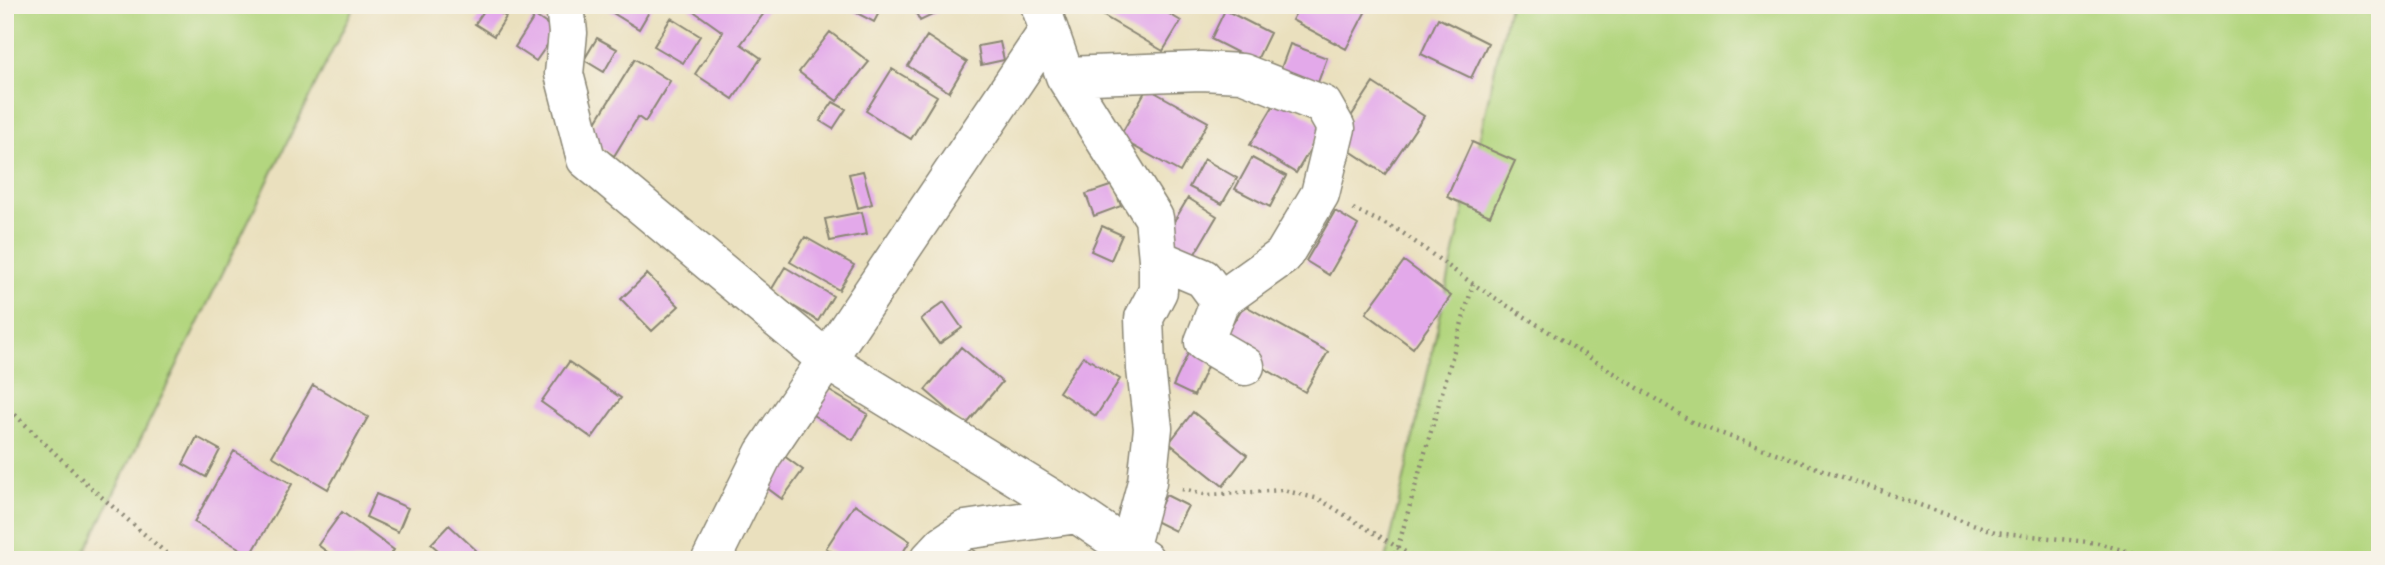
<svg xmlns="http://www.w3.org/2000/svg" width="2385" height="565" viewBox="0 0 2385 565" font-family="Dekko,sans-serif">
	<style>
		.green { fill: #b3d67f; stroke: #6f8055; stroke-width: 2 }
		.building { fill: #e3a9ea }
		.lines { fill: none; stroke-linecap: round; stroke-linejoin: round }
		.minor-casing { stroke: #8a8674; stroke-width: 41 }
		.path { stroke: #8a8674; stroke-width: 4.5; stroke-dasharray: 2 5; stroke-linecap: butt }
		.minor { stroke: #fff; stroke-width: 38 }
	</style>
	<rect width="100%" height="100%" fill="#f7f3e8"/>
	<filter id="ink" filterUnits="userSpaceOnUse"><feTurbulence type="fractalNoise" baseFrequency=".0143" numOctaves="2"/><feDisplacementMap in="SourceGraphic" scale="14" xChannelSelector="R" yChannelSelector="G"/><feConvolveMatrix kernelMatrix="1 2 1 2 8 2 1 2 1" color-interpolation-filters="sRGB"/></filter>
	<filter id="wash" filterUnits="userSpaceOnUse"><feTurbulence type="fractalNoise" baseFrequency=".00686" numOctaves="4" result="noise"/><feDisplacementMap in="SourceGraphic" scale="28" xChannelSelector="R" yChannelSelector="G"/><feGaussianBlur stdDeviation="1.57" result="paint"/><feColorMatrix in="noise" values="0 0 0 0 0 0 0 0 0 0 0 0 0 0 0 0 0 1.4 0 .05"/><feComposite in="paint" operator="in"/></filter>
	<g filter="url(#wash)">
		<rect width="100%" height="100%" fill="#eae0be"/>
		<path class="green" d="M 5,5 L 355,5 L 81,560 L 5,560 Z
			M 1509,5 L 2380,5 L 2380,560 L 1386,560 Z"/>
		<g id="blocks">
			<path class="building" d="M 488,5 L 506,17 L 494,36 L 475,24 Z
				M 600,5 L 653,5 L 639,29 Z
				M 685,5 L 770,5 L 741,44 L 761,58 L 733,99 L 695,74 L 723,32 Z
				M 848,5 L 883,5 L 874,22 L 847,8 Z
				M 912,5 L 942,5 L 945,9 L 920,21 Z
				M 1085,5 L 1154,5 L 1181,21 L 1163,51 Z
				M 1300,5 L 1369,5 L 1346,49 L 1292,20 Z
				M 1225,10 L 1270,33 L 1256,62 L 1211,39 Z
				M 535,16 L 557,31 L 536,61 L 515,47 Z
				M 671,18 L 700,36 L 683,63 L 654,46 Z
				M 1438,18 L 1488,43 L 1471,78 L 1421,54 Z
				M 830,32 L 869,62 L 837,101 L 799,72 Z
				M 927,36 L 967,62 L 949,92 L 908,66 Z
				M 597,38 L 617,49 L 604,72 L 584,60 Z
				M 1000,42 L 1004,60 L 981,65 L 978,46 Z
				M 1290,44 L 1327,58 L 1317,85 L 1280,71 Z
				M 635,59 L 670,81 L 645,122 L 638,117 L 614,156 L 586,138 Z
				M 892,69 L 937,96 L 911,139 L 866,111 Z
				M 1373,83 L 1424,116 L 1385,174 L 1335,141 Z
				M 1147,88 L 1208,122 L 1180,172 L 1119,138 Z
				M 1278,98 L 1324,126 L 1296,173 L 1250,145 Z
				M 833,102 L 846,109 L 833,129 L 820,121 Z
				M 1472,142 L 1515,161 L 1490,216 L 1447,197 Z
				M 1252,158 L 1286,176 L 1270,207 L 1235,189 Z
				M 1204,159 L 1237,178 L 1222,204 L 1189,187 Z
				M 863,171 L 872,204 L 858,208 L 849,174 Z
				M 1113,185 L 1121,206 L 1094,216 L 1086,194 Z
				M 1188,198 L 1217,216 L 1193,257 L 1163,240 Z
				M 1335,211 L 1358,225 L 1329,275 L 1306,261 Z
				M 862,212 L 867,234 L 830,241 L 825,219 Z
				M 1102,226 L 1122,235 L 1111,260 L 1091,251 Z
				M 805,237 L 854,265 L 839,290 L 790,262 Z
				M 1404,261 L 1451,296 L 1413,348 L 1366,313 Z
				M 785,267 L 833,296 L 818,321 L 770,292 Z
				M 647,274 L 679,306 L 652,331 L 621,299 Z
				M 944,302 L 962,328 L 939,344 L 921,319 Z
				M 1244,305 L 1328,352 L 1305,392 L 1221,343 Z
				M 961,347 L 1002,382 L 966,425 L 925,390 Z
				M 1190,349 L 1211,358 L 1194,396 L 1173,386 Z
				M 1083,356 L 1120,379 L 1096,416 L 1059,392 Z
				M 569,362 L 621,398 L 592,438 L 541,402 Z
				M 313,385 L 368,417 L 328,489 L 272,456 Z
				M 823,387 L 868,414 L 853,440 L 808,412 Z
				M 1193,412 L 1247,455 L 1223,486 L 1169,443 Z
				M 197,437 L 220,450 L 206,477 L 183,464 Z
				M 234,451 L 292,484 L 251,555 L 194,522 Z
				M 780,453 L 803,470 L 782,499 L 759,482 Z
				M 376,494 L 408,508 L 398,532 L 366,517 Z
				M 1166,495 L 1188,506 L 1175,531 L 1153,520 Z
				M 855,504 L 910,541 L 898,560 L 844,560 L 826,548 Z
				M 342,512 L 394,550 L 387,560 L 338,560 L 318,545 Z
				M 449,525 L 476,550 L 467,560 L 449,560 L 431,544 Z
				M 963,543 L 988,560 L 952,560 Z"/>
		</g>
	</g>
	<g filter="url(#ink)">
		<use href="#blocks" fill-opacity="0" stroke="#8a8674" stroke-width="2"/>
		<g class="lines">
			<defs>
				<path id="minor" d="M 565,5 L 568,33 L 564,74 L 586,159 L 828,361 L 1077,514 L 1145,560
					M 1040,5 L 1065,76 L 1154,218 L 1158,259 L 1203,278 L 1220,301
					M 1065,76 L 1201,71 L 1242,73 L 1323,105 L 1336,128 L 1320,194 L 1283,256 L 1220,301 L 1204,342 L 1245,366
					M 1129,549 L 1147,482 L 1153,428 L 1146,369 L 1144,318 L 1158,291 L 1158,259
					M 711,560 L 764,453 L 1048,31
					M 929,560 L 944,544 L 965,530 L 1077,514"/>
			</defs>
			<use href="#minor" class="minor-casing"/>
			<path class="path" d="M 1353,209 L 1400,231 L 1473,284 L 1695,424 L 1995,532 L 2098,543 L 2157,560
				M 5,405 L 89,486 L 174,560
				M 1182,489 L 1209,495 L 1283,490 L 1319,499 L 1418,560
				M 1392,560 L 1398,547 L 1473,284"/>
			<use href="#minor" class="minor"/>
		</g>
	</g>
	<rect width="2385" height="565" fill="none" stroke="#f7f3e8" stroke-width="28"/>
</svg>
